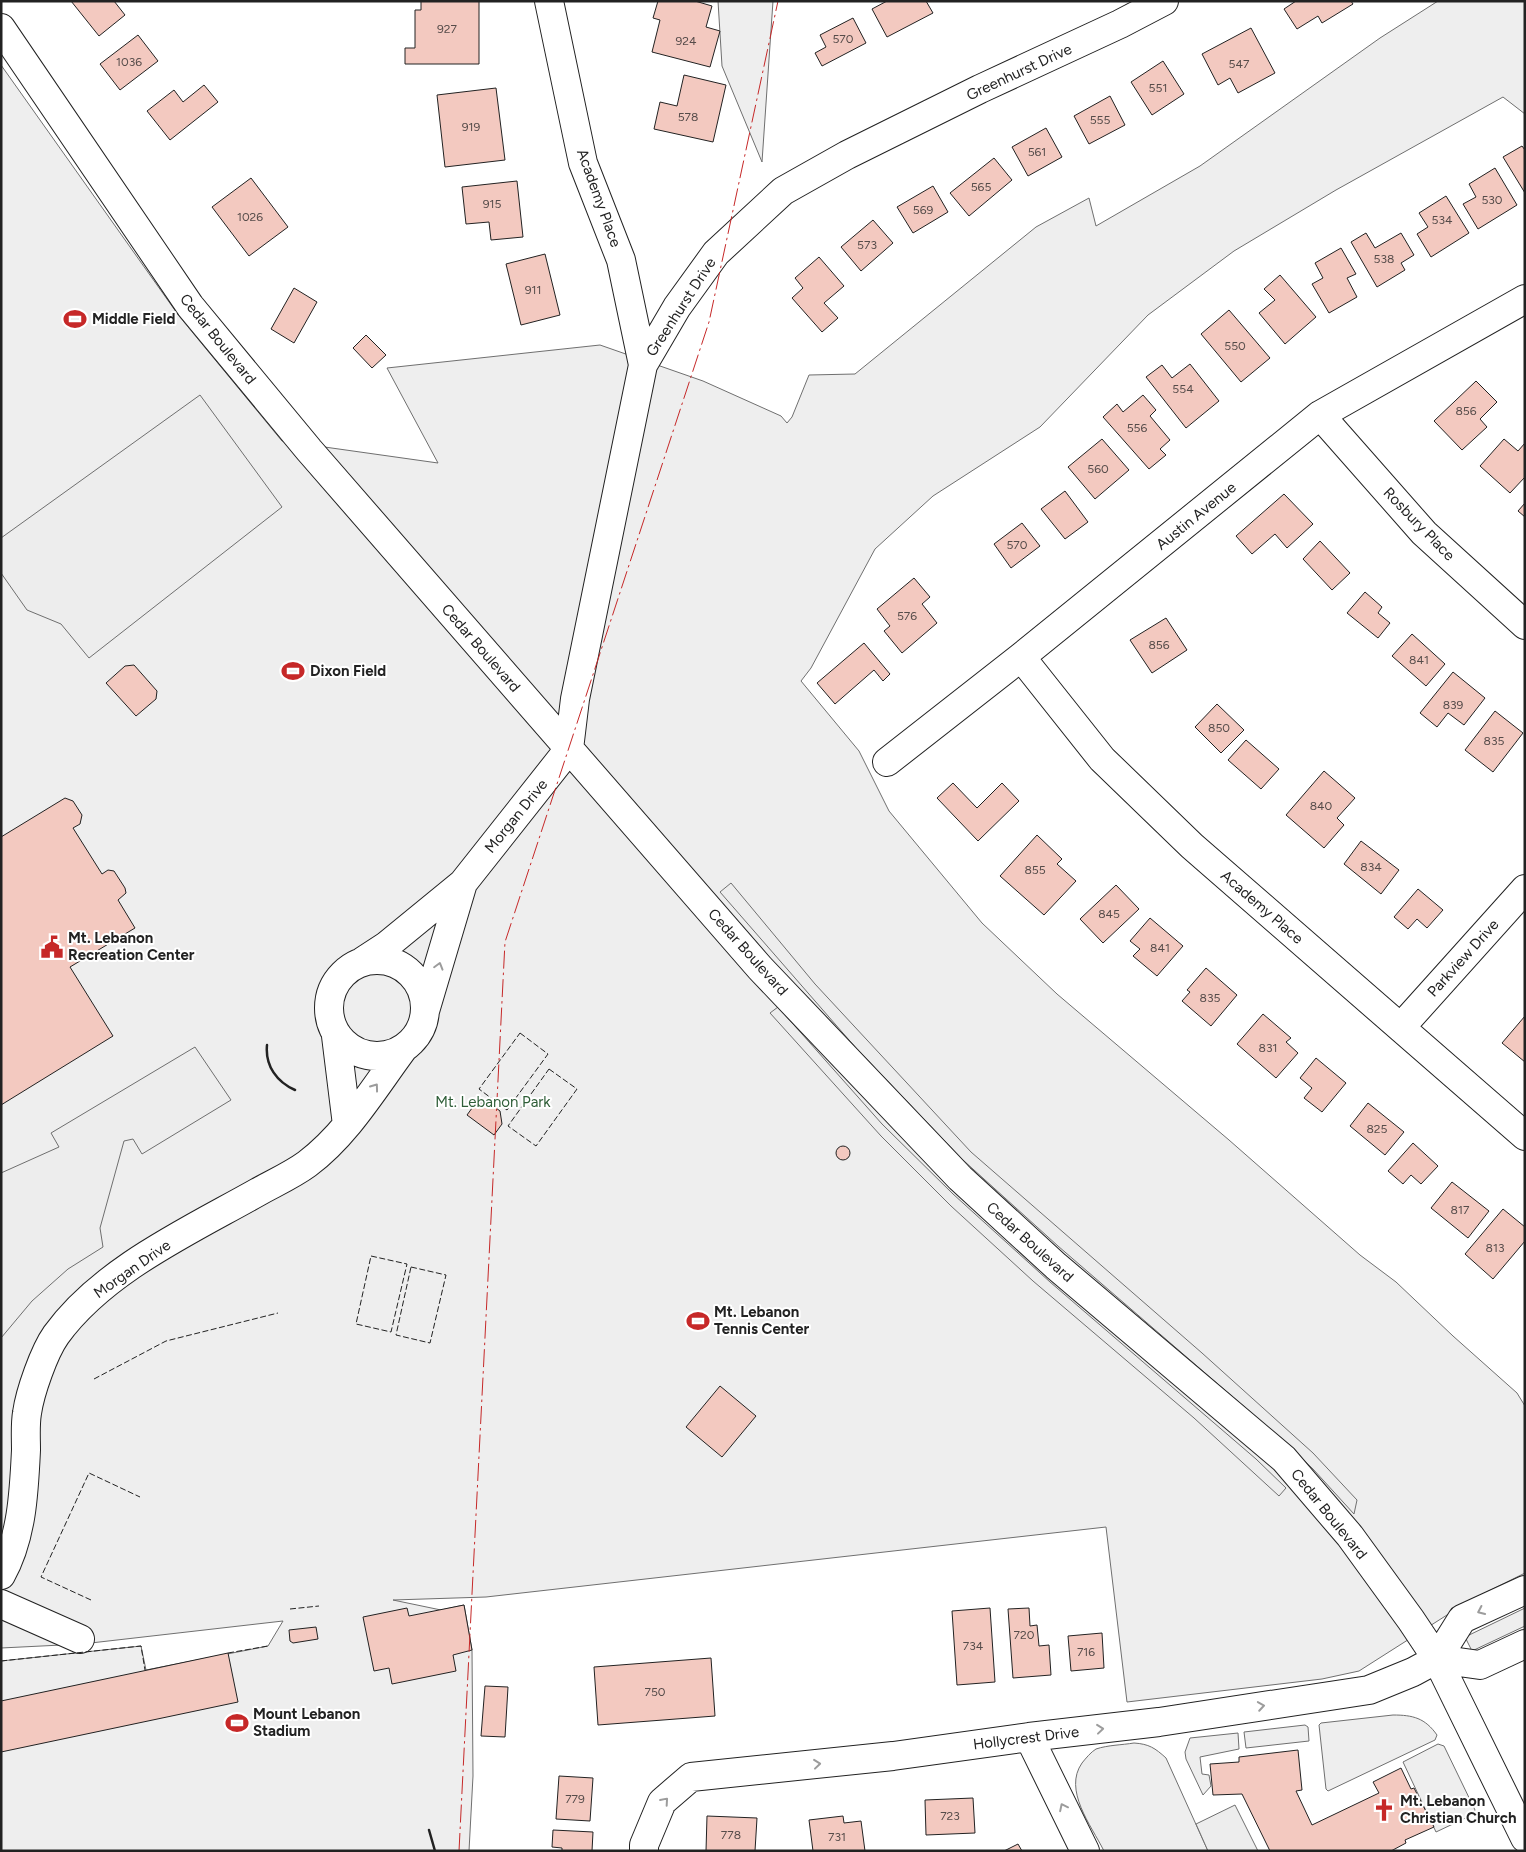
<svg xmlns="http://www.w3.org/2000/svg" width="1526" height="1852" viewBox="0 0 1526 1852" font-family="Figtree,sans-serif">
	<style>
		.green { fill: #eee; stroke: #6f6f6f }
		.parking { fill: #ededed; stroke: #6f6f6f }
		.building { fill: #f3c9c0; stroke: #222 }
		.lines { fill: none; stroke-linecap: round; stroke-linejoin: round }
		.minor-casing { stroke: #222; stroke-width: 30 }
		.minor { stroke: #fff; stroke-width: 28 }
		.fence { stroke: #222; stroke-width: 1; stroke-dasharray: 6 2.5; stroke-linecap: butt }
		.wall { stroke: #222; stroke-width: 2.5 }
		.power { stroke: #c62828; stroke-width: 1; stroke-dasharray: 18 4 2.5 4; stroke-linecap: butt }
		.oneway { stroke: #9c9c9c }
		.labels { text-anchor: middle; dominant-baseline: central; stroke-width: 4; stroke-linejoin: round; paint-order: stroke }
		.number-label { font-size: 12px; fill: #564c4a }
		.street-label { font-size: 15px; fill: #222; stroke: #fff }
		.poi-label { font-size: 15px; font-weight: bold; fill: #222; stroke: #fff; text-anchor: start }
		.park-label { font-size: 15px; fill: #2f5e38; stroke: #fff }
	</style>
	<rect width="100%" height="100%" fill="#fff"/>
	<path class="green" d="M 718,1 L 773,1 L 762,162 L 722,66 Z
		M 1438,1 L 1525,1 L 1525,114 L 1503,97 L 1336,190 L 1234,251 L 1148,315 L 1040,427 L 933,496 L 875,549 L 811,668 L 801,681 L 859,751 L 889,811 L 982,923 L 1057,994 L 1229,1140 L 1360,1255 L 1396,1282 L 1453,1336 L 1517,1393 L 1525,1406 L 1525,1573 L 1469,1601 L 1359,1671 L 1322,1679 L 1127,1702 L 1106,1527 L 486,1597 L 393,1600 L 441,1610 L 464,1605 L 472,1650 L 473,1776 L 469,1851 L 1,1851 L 1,1661 L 141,1646 L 146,1670 L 268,1646 L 283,1621 L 82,1644 L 1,1648 L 1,65 L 179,316 L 282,441 L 438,463 L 387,368 L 600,345 L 703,381 L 781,416 L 787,423 L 792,417 L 809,375 L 855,374 L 1036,227 L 1089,198 L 1096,226 L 1200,166 L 1380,38 Z
		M 1525,1608 L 1525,1626 L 1472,1651 L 1465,1637 Z
		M 1393,1715 C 1413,1715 1425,1718 1437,1735 L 1435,1740 L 1328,1791 L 1326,1789 L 1319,1725 L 1321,1723 Z
		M 1305,1725 L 1308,1727 L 1309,1741 L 1246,1748 L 1244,1732 Z
		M 1238,1733 L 1239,1749 L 1200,1757 L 1202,1774 L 1209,1775 L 1211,1786 L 1203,1795 L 1186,1759 L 1185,1752 L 1190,1738 Z
		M 1134,1743 C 1149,1744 1155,1748 1166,1758 L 1208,1851 L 1104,1851 C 1091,1825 1063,1790 1082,1763 C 1086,1758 1091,1752 1096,1749 C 1108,1745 1122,1745 1134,1743 Z
		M 1438,1744 L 1444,1746 L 1475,1810 L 1472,1815 L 1436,1832 L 1403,1762 Z"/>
	<path class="parking" d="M 200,395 L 282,507 L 89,658 L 61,624 L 27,610 L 1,573 L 1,538 Z
		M 731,883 L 815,984 L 971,1152 L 1202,1353 L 1313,1453 L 1357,1500 L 1354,1514 L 1313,1469 L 1278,1436 L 1058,1246 L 963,1160 L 856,1048 L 720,892 Z
		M 778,1007 L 882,1124 L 953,1194 L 1050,1282 L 1256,1459 L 1286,1488 L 1279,1496 L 1194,1418 L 1033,1281 L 951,1206 L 881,1136 L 770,1013 Z
		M 195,1047 L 231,1100 L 142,1154 L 133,1139 L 124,1141 L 100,1228 L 103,1247 L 68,1269 L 32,1301 L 1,1338 L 1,1173 L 59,1147 L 51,1133 Z
		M 1235,1805 L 1258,1851 L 1208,1851 L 1196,1824 Z"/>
	<path class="building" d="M 71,1 L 114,1 L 125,15 L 99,36 Z
		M 421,1 L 479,1 L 479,64 L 405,64 L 405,48 L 415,48 L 415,10 L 421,10 Z
		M 658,1 L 695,1 L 712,6 L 706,27 L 720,31 L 710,67 L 652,52 L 660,20 L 653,18 Z
		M 887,1 L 926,1 L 933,13 L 887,37 L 872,9 Z
		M 1296,1 L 1351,1 L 1353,4 L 1322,23 L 1318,16 L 1297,29 L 1284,9 Z
		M 853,18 L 866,43 L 822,66 L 815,53 L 826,47 L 820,35 Z
		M 1251,28 L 1275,73 L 1238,93 L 1230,78 L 1218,85 L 1202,54 Z
		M 138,35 L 158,61 L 120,90 L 100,64 Z
		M 1163,61 L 1184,94 L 1152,115 L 1131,82 Z
		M 684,75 L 726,85 L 713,142 L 654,129 L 660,102 L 677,106 Z
		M 204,85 L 218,102 L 170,140 L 147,111 L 174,90 L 183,102 Z
		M 496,88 L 505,160 L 445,167 L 437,95 Z
		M 1110,96 L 1125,125 L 1089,144 L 1074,116 Z
		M 1046,128 L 1062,157 L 1028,176 L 1012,147 Z
		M 1522,146 L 1525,150 L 1525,193 L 1503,157 Z
		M 994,158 L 1012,180 L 969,216 L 950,193 Z
		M 1495,168 L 1517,205 L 1478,229 L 1463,204 L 1476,197 L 1469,184 Z
		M 251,178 L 288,227 L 249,256 L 212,207 Z
		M 517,181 L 523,237 L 491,240 L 489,222 L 466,224 L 462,187 Z
		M 933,186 L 948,212 L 913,233 L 897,207 Z
		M 1446,196 L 1469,233 L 1431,257 L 1417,234 L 1428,227 L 1419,213 Z
		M 873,220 L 893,243 L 861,271 L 841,247 Z
		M 1366,233 L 1375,248 L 1401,233 L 1414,255 L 1401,263 L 1405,270 L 1377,287 L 1351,242 Z
		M 1341,248 L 1356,274 L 1347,278 L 1357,297 L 1329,313 L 1312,284 L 1323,278 L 1315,263 Z
		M 545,254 L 560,315 L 521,325 L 506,264 Z
		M 819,257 L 844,286 L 824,303 L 838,318 L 822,332 L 792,298 L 803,288 L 795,278 Z
		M 1280,275 L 1316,317 L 1285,344 L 1259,313 L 1275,300 L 1264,289 Z
		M 294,288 L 317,302 L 294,343 L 271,329 Z
		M 1229,310 L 1270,358 L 1241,382 L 1201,334 Z
		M 366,335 L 386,355 L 372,368 L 353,348 Z
		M 1190,364 L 1219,401 L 1186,428 L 1146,377 L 1162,365 L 1172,378 Z
		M 1476,381 L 1497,402 L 1480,419 L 1487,427 L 1462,450 L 1434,421 Z
		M 1143,395 L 1156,410 L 1150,416 L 1170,440 L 1160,449 L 1166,455 L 1149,469 L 1103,417 L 1117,404 L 1123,412 Z
		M 1102,439 L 1129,470 L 1095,499 L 1068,467 Z
		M 1504,439 L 1518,451 L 1525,443 L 1525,477 L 1510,493 L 1480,466 Z
		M 1065,491 L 1088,522 L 1065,539 L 1041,509 Z
		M 1284,494 L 1313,524 L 1287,548 L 1275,534 L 1252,554 L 1236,536 Z
		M 1525,503 L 1525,517 L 1518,511 Z
		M 1022,523 L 1040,546 L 1011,568 L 994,544 Z
		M 1320,541 L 1350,573 L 1332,590 L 1303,559 Z
		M 914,578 L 930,597 L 922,604 L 937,623 L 902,653 L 884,631 L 890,626 L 877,609 Z
		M 1365,592 L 1382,607 L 1378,613 L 1390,623 L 1378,638 L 1347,613 Z
		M 1166,618 L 1187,650 L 1152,673 L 1130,640 Z
		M 1412,634 L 1445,664 L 1426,686 L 1392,656 Z
		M 864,643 L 890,674 L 883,681 L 874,670 L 835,704 L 817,683 Z
		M 134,665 L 157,691 L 156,699 L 136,716 L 106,683 L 125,666 Z
		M 1453,672 L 1485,698 L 1464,725 L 1448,713 L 1437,727 L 1420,713 Z
		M 1217,704 L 1244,730 L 1221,753 L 1195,727 Z
		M 1495,711 L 1523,733 L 1493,772 L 1465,750 Z
		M 1246,740 L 1279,769 L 1261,789 L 1228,760 Z
		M 1324,771 L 1355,798 L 1337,818 L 1344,825 L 1324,848 L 1286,815 Z
		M 953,783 L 977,808 L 1002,783 L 1019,801 L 978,841 L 937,798 Z
		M 65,798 L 73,801 L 82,815 L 80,824 L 73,828 L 102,874 L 108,870 L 114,871 L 125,888 L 126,893 L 118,900 L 135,928 L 70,967 L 113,1036 L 1,1105 L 1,837 Z
		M 1037,835 L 1062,859 L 1057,864 L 1076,881 L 1044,915 L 1000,876 Z
		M 1361,841 L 1399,870 L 1381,894 L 1344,864 Z
		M 1116,885 L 1139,909 L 1103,943 L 1080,919 Z
		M 1418,889 L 1443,910 L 1427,928 L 1417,919 L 1408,929 L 1394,917 Z
		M 1150,918 L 1183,946 L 1157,976 L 1133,956 L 1140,949 L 1130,941 Z
		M 1206,968 L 1237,995 L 1211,1026 L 1182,1001 L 1190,992 L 1187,990 Z
		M 1263,1014 L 1291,1038 L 1286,1042 L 1298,1053 L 1276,1078 L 1237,1044 Z
		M 1525,1016 L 1525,1062 L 1502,1043 Z
		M 1316,1058 L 1346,1083 L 1322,1112 L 1304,1098 L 1312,1088 L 1300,1078 Z
		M 488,1102 L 500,1111 L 502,1124 L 494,1135 L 467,1115 L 475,1104 Z
		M 1368,1103 L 1404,1132 L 1385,1155 L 1350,1126 Z
		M 1413,1143 L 1438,1166 L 1421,1184 L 1411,1175 L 1403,1184 L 1388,1171 Z
		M836 1153a7 7 0 1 1 14 0a7 7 0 1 1-14 0Z
		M 1452,1182 L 1489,1211 L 1468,1238 L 1431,1208 Z
		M 1503,1209 L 1525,1227 L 1525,1241 L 1493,1279 L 1465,1254 Z
		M 720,1386 L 756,1416 L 722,1457 L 686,1427 Z
		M 464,1605 L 472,1650 L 453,1655 L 456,1671 L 392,1684 L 389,1668 L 374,1671 L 363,1617 L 407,1608 L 409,1616 Z
		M 990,1608 L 995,1682 L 957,1685 L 952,1611 Z
		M 1029,1608 L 1030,1626 L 1037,1625 L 1039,1646 L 1049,1645 L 1051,1675 L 1013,1678 L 1008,1609 Z
		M 316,1627 L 318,1639 L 293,1643 L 290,1641 L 289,1630 Z
		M 1102,1633 L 1104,1668 L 1071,1671 L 1068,1636 Z
		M 228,1653 L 238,1702 L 1,1752 L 1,1701 Z
		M 711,1658 L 715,1716 L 598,1725 L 594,1667 Z
		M 485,1686 L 508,1687 L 505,1737 L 481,1736 Z
		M 1298,1750 L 1302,1790 L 1296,1791 L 1312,1825 L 1379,1793 L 1373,1782 L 1401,1768 L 1411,1789 L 1414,1788 L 1434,1827 L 1405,1840 L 1406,1843 L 1391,1851 L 1270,1851 L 1242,1794 L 1213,1795 L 1210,1764 L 1239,1762 L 1239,1757 Z
		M 559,1776 L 593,1778 L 590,1821 L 556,1819 Z
		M 973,1798 L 975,1833 L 926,1835 L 925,1800 Z
		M 707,1816 L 757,1818 L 755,1851 L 706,1851 Z
		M 843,1816 L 844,1823 L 861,1821 L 865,1851 L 813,1851 L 809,1820 Z
		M 553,1830 L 593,1832 L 592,1851 L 562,1851 L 562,1848 L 552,1847 Z
		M 1018,1844 L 1022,1851 L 1004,1851 Z"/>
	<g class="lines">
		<defs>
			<path id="minor" d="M 549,1 L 583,163 L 621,260 L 643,365
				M 1,28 L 190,306 L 309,450 L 760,968 L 960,1178 L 1056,1266 L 1284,1459 L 1350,1536 L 1411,1620 L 1437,1659 L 1525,1838
				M 1320,415 L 1424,533 L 1525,625
				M 1021,657 L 1102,759 L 1192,846 L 1525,1136
				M 887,762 L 1021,657 L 1320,415 L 1525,299
				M329 1008a48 48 0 1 1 96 0a48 48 0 1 1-96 0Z
				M 363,961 L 386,946 L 463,883 L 569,749 L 575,699 L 643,365 L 677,307 L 716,253 L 783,191 L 847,155 L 980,89 L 1120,24 L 1164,1
				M 425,1011 L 463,883
				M 1401,1027 L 1525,889
				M 336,1036 L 347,1125
				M 1,1575 C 22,1538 24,1492 26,1450 C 26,1438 25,1425 27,1413 C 30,1392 44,1352 56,1335 C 103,1270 189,1231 258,1192 C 274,1183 292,1175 307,1164 C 347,1134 374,1088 403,1049
				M 1,1604 L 80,1639
				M 1437,1659 L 1480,1665 L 1525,1644
				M 1029,1737 L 1085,1851
				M 644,1851 L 644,1845 L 662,1802 L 691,1777 L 893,1756 L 1029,1737 L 1159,1722 L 1369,1690 L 1413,1672 L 1437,1659 L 1462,1619 L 1525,1590"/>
		</defs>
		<use href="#minor" class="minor-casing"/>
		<use href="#minor" class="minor"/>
		<path class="fence" d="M 520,1033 L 548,1054 L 507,1110 L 479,1089 Z
			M 549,1069 L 577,1089 L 536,1146 L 508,1126 Z
			M 371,1256 L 407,1264 L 391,1332 L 356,1324 Z
			M 411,1267 L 446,1275 L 430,1343 L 396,1335 Z
			M 94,1379 L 166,1341 L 278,1313
			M 91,1600 L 41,1577 L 89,1473 L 140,1497
			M 290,1609 L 319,1606
			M 228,1653 L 268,1646
			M 1,1661 L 141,1646 L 145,1670"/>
		<path class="wall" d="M 267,1045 C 265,1066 277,1082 295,1090
			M 429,1830 L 435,1851"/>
		<path class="power" d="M 459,1851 L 505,942 L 709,322 L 778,1"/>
	</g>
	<defs><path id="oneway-chevron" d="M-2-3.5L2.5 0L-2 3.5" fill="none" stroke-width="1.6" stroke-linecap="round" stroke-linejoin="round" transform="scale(1.25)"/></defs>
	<g class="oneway">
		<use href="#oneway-chevron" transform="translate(439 966) rotate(-74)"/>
		<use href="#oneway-chevron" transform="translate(375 1087) rotate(-54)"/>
		<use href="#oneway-chevron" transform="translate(1481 1611) rotate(155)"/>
		<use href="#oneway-chevron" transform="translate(1261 1706) rotate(-9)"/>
		<use href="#oneway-chevron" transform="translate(1100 1729) rotate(-6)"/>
		<use href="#oneway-chevron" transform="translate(817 1764) rotate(-6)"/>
		<use href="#oneway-chevron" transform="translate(665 1801) rotate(-49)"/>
		<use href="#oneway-chevron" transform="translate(1063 1807) rotate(-116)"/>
	</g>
	<defs>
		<symbol id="stadium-bare" viewBox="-9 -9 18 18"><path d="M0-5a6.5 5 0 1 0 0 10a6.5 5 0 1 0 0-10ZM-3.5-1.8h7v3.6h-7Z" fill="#c62828" stroke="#fff" stroke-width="2.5" paint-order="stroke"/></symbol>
		<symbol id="civic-bare" viewBox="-9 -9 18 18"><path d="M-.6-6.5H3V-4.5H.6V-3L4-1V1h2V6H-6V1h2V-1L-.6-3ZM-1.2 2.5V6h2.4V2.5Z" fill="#c62828" stroke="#fff" stroke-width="2.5" paint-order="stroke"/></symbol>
		<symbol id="church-bare" viewBox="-9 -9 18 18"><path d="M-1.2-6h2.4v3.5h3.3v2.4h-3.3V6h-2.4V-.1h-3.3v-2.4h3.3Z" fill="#c62828" stroke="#fff" stroke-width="2.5" paint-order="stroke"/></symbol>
	</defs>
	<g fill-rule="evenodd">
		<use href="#stadium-bare" x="59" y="303" width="32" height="32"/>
		<use href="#stadium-bare" x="277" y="655" width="32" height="32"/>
		<use href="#civic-bare" x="36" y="931" width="32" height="32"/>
		<use href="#stadium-bare" x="682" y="1305" width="32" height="32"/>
		<use href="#stadium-bare" x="221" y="1707" width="32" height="32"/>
		<use href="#church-bare" x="1368" y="1794" width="32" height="32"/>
	</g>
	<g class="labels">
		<g class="number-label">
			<text x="447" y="29">927</text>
			<text x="843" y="39">570</text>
			<text x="686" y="41">924</text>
			<text x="129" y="62">1036</text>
			<text x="1239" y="64">547</text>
			<text x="1158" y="88">551</text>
			<text x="688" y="117">578</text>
			<text x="1100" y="120">555</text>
			<text x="471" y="127">919</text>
			<text x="1037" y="152">561</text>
			<text x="981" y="187">565</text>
			<text x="1492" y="200">530</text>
			<text x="492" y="204">915</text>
			<text x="923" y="210">569</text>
			<text x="250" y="217">1026</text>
			<text x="1442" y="220">534</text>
			<text x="867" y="245">573</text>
			<text x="1384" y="259">538</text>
			<text x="533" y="290">911</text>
			<text x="1235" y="346">550</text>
			<text x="1183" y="389">554</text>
			<text x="1466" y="411">856</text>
			<text x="1137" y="428">556</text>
			<text x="1098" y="469">560</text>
			<text x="1017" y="545">570</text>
			<text x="907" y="616">576</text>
			<text x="1159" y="645">856</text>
			<text x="1419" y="660">841</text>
			<text x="1453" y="705">839</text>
			<text x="1219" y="728">850</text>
			<text x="1494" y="741">835</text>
			<text x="1321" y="806">840</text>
			<text x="1371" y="867">834</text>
			<text x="1035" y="870">855</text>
			<text x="1109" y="914">845</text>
			<text x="1160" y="948">841</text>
			<text x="1210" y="998">835</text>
			<text x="1268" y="1048">831</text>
			<text x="1377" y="1129">825</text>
			<text x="1460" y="1210">817</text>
			<text x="1495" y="1248">813</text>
			<text x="1024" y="1635">720</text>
			<text x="973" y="1646">734</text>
			<text x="1086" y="1652">716</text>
			<text x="655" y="1692">750</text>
			<text x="575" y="1799">779</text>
			<text x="950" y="1816">723</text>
			<text x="731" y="1835">778</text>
			<text x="837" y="1837">731</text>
		</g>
		<g class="street-label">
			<text transform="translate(1019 72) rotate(-25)">Greenhurst Drive</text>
			<text transform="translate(599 198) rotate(70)">Academy Place</text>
			<text transform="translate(681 307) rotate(-57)">Greenhurst Drive</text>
			<text transform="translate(218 339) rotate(51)">Cedar Boulevard</text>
			<text transform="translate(1196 516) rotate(-39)">Austin Avenue</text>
			<text transform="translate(1419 524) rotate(46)">Rosbury Place</text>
			<text transform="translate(481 648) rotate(49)">Cedar Boulevard</text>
			<text transform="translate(516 816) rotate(-51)">Morgan Drive</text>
			<text transform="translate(1262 907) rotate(41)">Academy Place</text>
			<text transform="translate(748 952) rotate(48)">Cedar Boulevard</text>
			<text transform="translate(1463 958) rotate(-48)">Parkview Drive</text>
			<text transform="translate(1030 1242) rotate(42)">Cedar Boulevard</text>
			<text transform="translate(132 1269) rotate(-35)">Morgan Drive</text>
			<text transform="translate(1329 1514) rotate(51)">Cedar Boulevard</text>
			<text transform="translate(1026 1738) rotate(-7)">Hollycrest Drive</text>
		</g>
		<g class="poi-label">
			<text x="92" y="319">Middle Field</text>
			<text x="310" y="671">Dixon Field</text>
			<text x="68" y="938">Mt. Lebanon<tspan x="68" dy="17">Recreation Center</tspan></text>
			<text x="714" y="1312">Mt. Lebanon<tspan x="714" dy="17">Tennis Center</tspan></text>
			<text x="253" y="1714">Mount Lebanon<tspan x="253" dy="17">Stadium</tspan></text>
			<text x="1400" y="1801">Mt. Lebanon<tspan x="1400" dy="17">Christian Church</tspan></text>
		</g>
		<g class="park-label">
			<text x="493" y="1102">Mt. Lebanon Park</text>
		</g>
	</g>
	<rect width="1526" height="1852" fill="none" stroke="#222222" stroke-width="5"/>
</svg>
